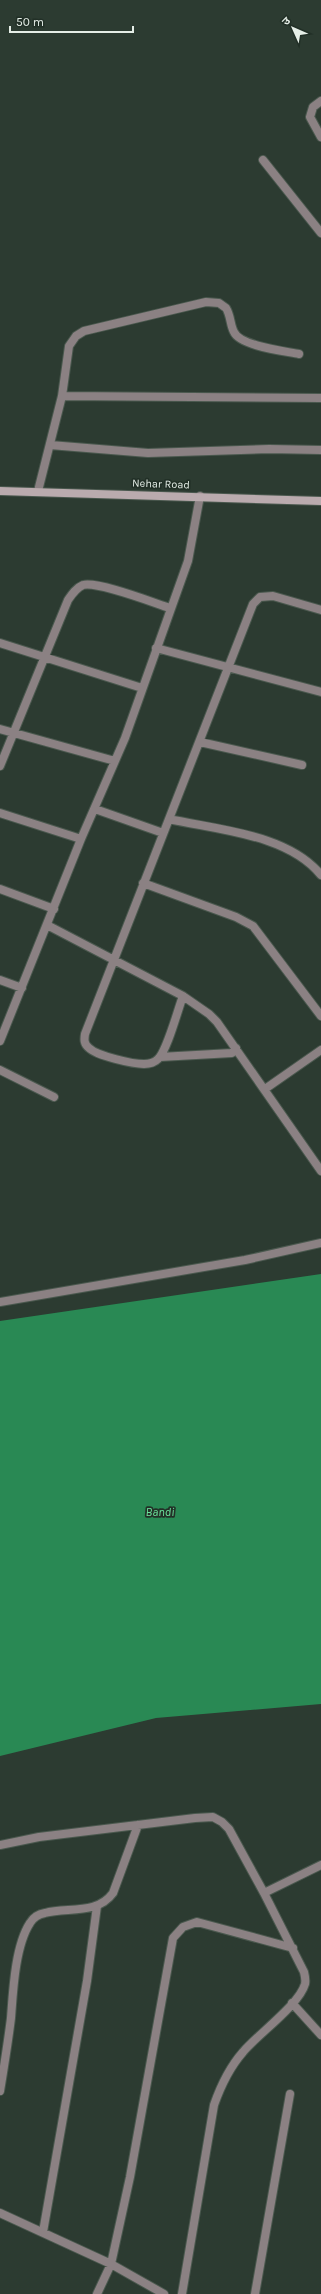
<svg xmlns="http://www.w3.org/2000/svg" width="321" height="2294" viewBox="0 0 321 2294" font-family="Karla,'Noto Sans Devanagari',sans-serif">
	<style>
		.water { fill: #298954 }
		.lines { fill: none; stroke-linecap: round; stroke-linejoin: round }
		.street-casing { stroke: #4a584e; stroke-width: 10 }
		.secondary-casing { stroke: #4a584e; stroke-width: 10 }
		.street { stroke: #8b8183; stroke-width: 8 }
		.secondary { stroke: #baabae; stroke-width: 8 }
		.labels { text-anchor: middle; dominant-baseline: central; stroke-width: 3.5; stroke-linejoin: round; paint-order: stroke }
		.street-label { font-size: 11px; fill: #e5eee7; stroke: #223027 }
		.water-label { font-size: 12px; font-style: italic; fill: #6be49c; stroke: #223027 }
	</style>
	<rect width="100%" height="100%" fill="#2c3b31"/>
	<path class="water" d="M 321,1274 L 321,1704 L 156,1718 L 0,1756 L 0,1321 Z"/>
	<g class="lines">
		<defs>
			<path id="street" d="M 321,101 L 313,107 L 310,117 L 321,137
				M 263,160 L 321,233
				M 62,396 L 321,398
				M 50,445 L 148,453 L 269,449 L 321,450
				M 38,491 L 62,396 L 69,346 L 76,336 L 84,331 L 206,302 L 219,303 L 226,308 C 231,316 230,325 234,332 C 240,346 284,351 299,354
				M 0,643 L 142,688
				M 156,648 L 321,692
				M 0,729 L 115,761
				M 200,742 L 302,765
				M 0,766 L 68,600 C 72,594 76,588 83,585 C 98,581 154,603 170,608
				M 95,809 L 163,833
				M 0,813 L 81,839
				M 169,819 C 218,830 288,834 321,875
				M 143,883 L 236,917 L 253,926 L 321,1016
				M 0,889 L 54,909
				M 47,925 L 183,996 L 209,1014 L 217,1022 L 321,1171
				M 0,980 L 22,988
				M 183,996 C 178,1009 167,1051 158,1059 C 155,1062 149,1064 144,1064 C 133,1064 97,1056 89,1048 C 84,1044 84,1040 85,1034 L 253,604 L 260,597 L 273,596 L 321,610
				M 0,1041 L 81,839 L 125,738 L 188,561 L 200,496
				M 160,1057 L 232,1053 L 236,1048
				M 0,1070 L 54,1097
				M 265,1089 L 321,1050
				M 0,1302 L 245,1260 L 321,1243
				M 0,1845 L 39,1837 L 195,1818 L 213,1817 L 222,1822 L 229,1829 L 264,1893 L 304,1972 C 305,1976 306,1980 305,1984 C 299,2005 258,2034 243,2052 C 229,2068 221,2085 214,2105 L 182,2294
				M 264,1893 L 321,1865
				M 292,2003 L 321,2035
				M 0,2091 C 4,2067 8,2042 11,2018 C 13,1991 15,1946 30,1923 C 33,1918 39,1914 45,1913 C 68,1907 97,1915 113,1893 L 138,1825
				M 0,2213 L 111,2264 L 164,2294
				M 43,2232 L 87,1981 L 97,1906
				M 97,2294 L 111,2264 L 130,2177 L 173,1938 L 183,1927 L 197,1922 L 293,1948
				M 255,2294 L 290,2094"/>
			<path id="secondary" d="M 0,491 L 321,501"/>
		</defs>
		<use href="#street" class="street-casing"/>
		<use href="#secondary" class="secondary-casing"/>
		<use href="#street" class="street"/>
		<use href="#secondary" class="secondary"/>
	</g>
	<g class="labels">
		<g class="street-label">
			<text transform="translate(161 484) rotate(2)">Nehar Road</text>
		</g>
		<g class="water-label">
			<text x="160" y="1512">Bandi</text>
		</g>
	</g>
	<g transform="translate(293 28) rotate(315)" stroke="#223027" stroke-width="3" paint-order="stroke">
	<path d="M0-3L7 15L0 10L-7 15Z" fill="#e5eee7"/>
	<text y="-6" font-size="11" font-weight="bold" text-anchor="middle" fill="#e5eee7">उ</text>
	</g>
	<path d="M10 26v6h123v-6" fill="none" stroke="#e5eee7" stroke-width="2"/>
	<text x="16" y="26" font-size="12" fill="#e5eee7" stroke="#223027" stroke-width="3" paint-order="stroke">50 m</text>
</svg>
